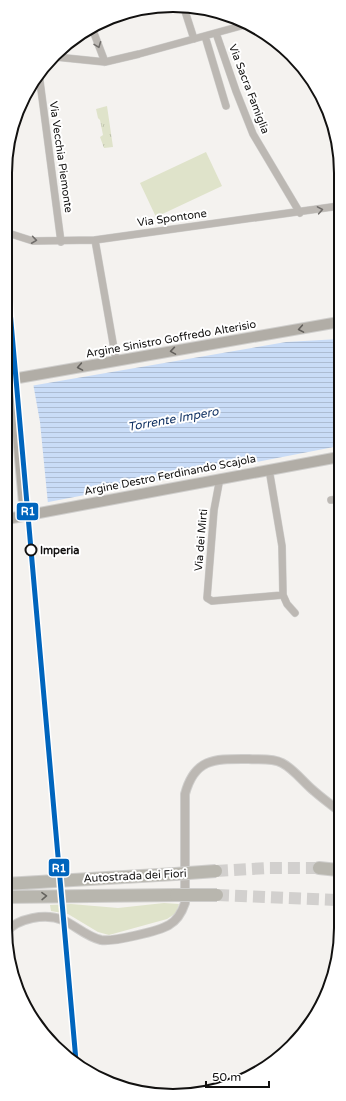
<svg xmlns="http://www.w3.org/2000/svg" width="346" height="1101" viewBox="0 0 346 1101" font-family="'Varela Round',sans-serif">
	<style>
		.grass { fill: #dfe3ca }
		.park { fill: url(#park-tufts) }
		.water { fill: url(#water-rules) }
		.pier { fill: #f4f2ef }
		.lines { fill: none; stroke-linecap: round; stroke-linejoin: round }
		.secondary-tunnel { stroke: #d2d0ce; stroke-width: 10; stroke-dasharray: 10 5; stroke-linecap: butt }
		.motorway-tunnel { stroke: #d2d0ce; stroke-width: 12; stroke-dasharray: 12 6; stroke-linecap: butt }
		.minor-casing { stroke: #cfcecc; stroke-width: 8 }
		.tertiary-casing { stroke: #cfcecc; stroke-width: 10 }
		.secondary-casing { stroke: #cfcecc; stroke-width: 12 }
		.motorway-casing { stroke: #cfcecc; stroke-width: 14 }
		.minor { stroke: #bcb8b3; stroke-width: 7 }
		.tertiary { stroke: #bcb8b3; stroke-width: 8 }
		.secondary { stroke: #b1ada6; stroke-width: 10 }
		.motorway { stroke: #b8b6ae; stroke-width: 12 }
		.motorway-bridge-casing { stroke: #cfcecc; stroke-width: 14; stroke-linecap: butt }
		.motorway-bridge { stroke: #b8b6ae; stroke-width: 12 }
		.rail-1-casing { stroke: #fff; stroke-width: 8 }
		.rail-1 { stroke: #0065bd; stroke-width: 5 }
		.oneway { stroke: #706d6a }
		.oneway2 { stroke: #625f5b }
		.oneway3 { stroke: #65645f }
		.stop-dot { fill: #fff; stroke: #121110; stroke-width: 2 }
		.labels { text-anchor: middle; dominant-baseline: central; stroke-width: 4; stroke-linejoin: round; paint-order: stroke }
		.street-label { font-size: 11px; fill: #121110; stroke: #fff }
		.stop-label { font-size: 11px; font-weight: bold; fill: #121110; stroke: #fff; text-anchor: start }
		.water-label { font-size: 12px; font-style: italic; fill: #103162; stroke: #fff }
		.rim { fill: none; stroke: #121110; stroke-width: 2 }
		.line-badge { stroke: #fff; stroke-width: 1.5 }
		.badge-label { font-size: 11px; text-anchor: middle; font-weight: bold; fill: #fff }
	</style>
	<defs>
		<pattern id="park-tufts" width="24" height="20" patternUnits="userSpaceOnUse"><rect width="24" height="20" fill="#dfe3ca"/><path d="M3 7l-1-3M5 7V3M7 7l1-3M15 17l-1-3M17 17v-4M19 17l1-3" fill="none" stroke="#bec2ac"/></pattern>
		<pattern id="water-rules" width="6" height="5" patternUnits="userSpaceOnUse"><rect width="6" height="5" fill="#c9dcf7"/><path d="M0 2.5h6" fill="none" stroke="#acbcd3"/></pattern>
	</defs>
	<rect width="100%" height="100%" fill="#f4f2ef"/>
	<path class="grass" d="M 206,152 L 222,186 L 156,217 L 140,183 Z
		M 164,903 L 179,904 L 176,913 L 167,919 L 109,935 L 98,932 L 68,914 L 51,911 L 50,905 L 71,904 L 118,908 Z"/>
	<path class="park" d="M 107,106 L 113,147 L 104,148 L 100,137 L 103,135 L 100,120 L 98,118 L 96,109 Z"/>
	<path class="water" d="M 339,339 L 339,446 L 7,510 L 7,390 L 286,342 Z"/>
	<path class="pier" d="M 33,383 L 40,422 L 48,504 L 7,512 L 7,388 Z"/>
	<g class="lines">
		<path class="secondary-tunnel" d="M 8,321 L 13,379"/>
		<path class="motorway-tunnel" d="M 216,871 L 268,868 L 319,868
			M 217,895 L 338,900"/>
		<defs>
			<path id="minor" d="M 184,8 L 194,39
				M 92,28 L 105,62
				M 216,33 L 236,91 L 253,134 L 300,213
				M 205,36 L 226,106
				M 56,57 L 105,62 L 139,54 L 248,24
				M 39,74 L 61,242
				M 8,233 L 33,241 L 95,240 L 339,206
				M 95,240 L 116,360
				M 269,469 L 282,546 L 283,595 L 287,604 L 295,613
				M 220,478 L 214,510 L 207,598 L 212,601 L 283,595
				M 331,500 L 339,499"/>
			<path id="tertiary" d="M 6,932 C 18,918 45,913 63,920 C 76,926 87,937 101,940 C 113,942 159,931 169,925 C 178,920 182,912 185,903 L 185,794 C 195,757 216,759 249,759 C 259,760 272,758 282,763 C 294,769 304,783 314,791 C 322,798 330,804 338,810"/>
			<path id="secondary" d="M 13,379 L 25,515
				M 7,380 L 339,322
				M 7,519 L 339,457"/>
			<path id="motorway" d="M 319,868 L 338,870
				M 5,884 L 175,874
				M 5,897 L 176,895"/>
		</defs>
		<use href="#minor" class="minor-casing"/>
		<use href="#tertiary" class="tertiary-casing"/>
		<use href="#secondary" class="secondary-casing"/>
		<use href="#motorway" class="motorway-casing"/>
		<use href="#minor" class="minor"/>
		<use href="#tertiary" class="tertiary"/>
		<use href="#secondary" class="secondary"/>
		<use href="#motorway" class="motorway"/>
		<defs>
			<path id="motorway-bridge" d="M 175,874 L 216,871
				M 176,895 L 217,895"/>
		</defs>
		<use href="#motorway-bridge" class="motorway-bridge-casing"/>
		<use href="#motorway-bridge" class="motorway-bridge"/>
		<defs>
			<path id="rail-1" d="M 8,288 L 76,1061"/>
		</defs>
		<use href="#rail-1" class="rail-1-casing"/>
		<use href="#rail-1" class="rail-1"/>
	</g>
	<defs><path id="oneway-chevron" d="M-2-3.5L2.5 0L-2 3.5" fill="none" stroke-width="1.6" stroke-linecap="round" stroke-linejoin="round"/></defs>
	<g class="oneway">
		<use href="#oneway-chevron" transform="translate(98 45) rotate(69)"/>
		<use href="#oneway-chevron" transform="translate(320 210) rotate(-10)"/>
		<use href="#oneway-chevron" transform="translate(34 240) rotate(8)"/>
	</g>
	<g class="oneway2">
		<use href="#oneway-chevron" transform="translate(301 329) rotate(170)"/>
		<use href="#oneway-chevron" transform="translate(173 351) rotate(171)"/>
		<use href="#oneway-chevron" transform="translate(80 367) rotate(170)"/>
	</g>
	<use class="oneway3" href="#oneway-chevron" transform="translate(44 896) rotate(-1)"/>
	<circle class="stop-dot" cx="31" cy="550" r="5.5"/>
	<g class="labels">
		<g class="street-label">
			<text transform="translate(249 89) rotate(69)">Via Sacra Famiglia</text>
			<text transform="translate(61 157) rotate(82)">Via Vecchia Piemonte</text>
			<text transform="translate(172 218) rotate(-8)">Via Spontone</text>
			<text transform="translate(171 339) rotate(-10)">Argine Sinistro Goffredo Alterisio</text>
			<text transform="translate(170 475) rotate(-11)">Argine Destro Ferdinando Scajola</text>
			<text transform="translate(201 540) rotate(-85)">Via dei Mirti</text>
			<text transform="translate(135 876) rotate(-3)">Autostrada dei Fiori</text>
		</g>
		<g class="stop-label">
			<text x="40" y="550">Imperia</text>
		</g>
		<g class="water-label">
			<text transform="translate(173 419) rotate(-10)">Torrente Impero</text>
		</g>
	</g>
	<path d="M0 0H346V1101H0ZM173 12H173A161 161 0 0 1 334 173V928A161 161 0 0 1 173 1089H173A161 161 0 0 1 12 928V173A161 161 0 0 1 173 12Z" fill="#fff" fill-rule="evenodd"/>
	<path class="rim" d="M173 12H173A161 161 0 0 1 334 173V928A161 161 0 0 1 173 1089H173A161 161 0 0 1 12 928V173A161 161 0 0 1 173 12Z"/>
	<g class="line-badge">
		<rect x="16" y="502" width="23" height="19" rx="4" fill="#0065bd"/>
		<rect x="48" y="858" width="22" height="19" rx="4" fill="#0065bd"/>
	</g>
	<g class="badge-label">
		<text x="28" y="515">R1</text>
		<text x="59" y="872">R1</text>
	</g>
	<path d="M206 1081v6h63v-6" fill="none" stroke="#121110" stroke-width="2"/>
	<text x="212" y="1081" font-size="12" fill="#121110" stroke="#ffffff" stroke-width="3" paint-order="stroke">50 m</text>
</svg>
